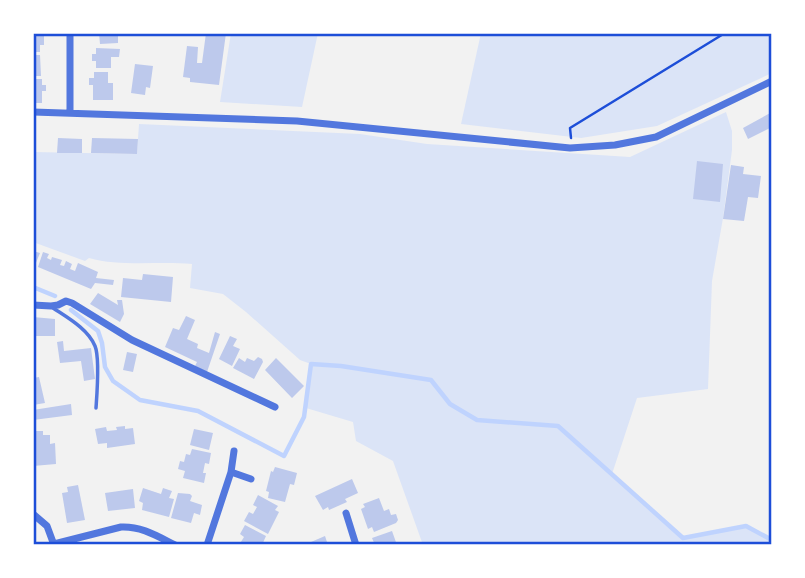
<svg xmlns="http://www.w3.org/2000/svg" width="805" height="578" viewBox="0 0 805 578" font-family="'Times New Roman',serif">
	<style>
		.green { fill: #dbe4f7 }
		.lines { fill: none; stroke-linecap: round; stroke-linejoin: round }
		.stream { stroke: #bfd3fe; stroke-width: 4.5 }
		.building { fill: #bdc9ec }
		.path { stroke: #1d4ed8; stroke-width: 2.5 }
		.service { stroke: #5277de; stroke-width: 3.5 }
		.minor { stroke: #5277de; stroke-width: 7 }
		.neatline { fill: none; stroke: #1d4ed8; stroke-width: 2.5 }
	</style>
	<rect width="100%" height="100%" fill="#f2f2f2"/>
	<path class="green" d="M 231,33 L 318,33 L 302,107 L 220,102 Z
		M 481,33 L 772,33 L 772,73 L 657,126 L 581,138 L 461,124 Z
		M 726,112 L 732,131 L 732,150 L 723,218 L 712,281 L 708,389 L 637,398 L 612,474 L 683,538 L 746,526 L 772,540 L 772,545 L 423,545 L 393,461 L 356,441 L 353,422 L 306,408 L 311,364 L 300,360 L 246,312 L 223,294 L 190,288 L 192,264 C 159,261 120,267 89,258 L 85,261 L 33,242 L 33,152 L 137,154 L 139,124 L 360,134 L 427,144 L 630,157 Z"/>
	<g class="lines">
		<path class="stream" d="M 33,287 L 55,296
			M 71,310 L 98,331 L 102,343 L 105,367 L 113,381 L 140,400 L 198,411 L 284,456 L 304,417 L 311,364 L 341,366 L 431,380 L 450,404 L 477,420 L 558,426 L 683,538 L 746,526 L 772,540"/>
	</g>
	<path class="building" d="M 33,33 L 39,33 L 39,36 L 44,36 L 44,45 L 40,45 L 40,52 L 33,52 Z
		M 99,33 L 118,33 L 118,43 L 100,44 Z
		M 206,33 L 226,33 L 219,85 L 190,82 L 190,78 L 183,77 L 187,46 L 198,47 L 197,63 L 202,63 Z
		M 96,48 L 120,49 L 119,57 L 111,57 L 111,68 L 96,68 L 96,61 L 92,61 L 92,54 L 96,54 Z
		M 33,55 L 40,55 L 41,76 L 33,76 Z
		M 135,64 L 153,66 L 150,88 L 146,87 L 145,95 L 131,93 Z
		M 94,72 L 108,72 L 108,83 L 113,83 L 113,100 L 93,100 L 93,85 L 89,85 L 89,78 L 94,78 Z
		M 33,79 L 42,79 L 42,85 L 46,85 L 46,91 L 42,91 L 42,103 L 33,103 Z
		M 772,112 L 772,132 L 770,128 L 748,139 L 743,128 Z
		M 58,138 L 82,139 L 82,153 L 57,153 Z
		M 92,138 L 138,139 L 137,154 L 91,153 Z
		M 697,161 L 723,164 L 720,202 L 693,199 Z
		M 731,165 L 744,167 L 743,174 L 761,176 L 758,198 L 748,197 L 744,221 L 723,219 Z
		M 33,251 L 40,253 L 33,270 Z
		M 43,252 L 49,254 L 47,258 L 51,260 L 52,257 L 62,260 L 60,265 L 64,266 L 66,261 L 72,264 L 70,269 L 75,271 L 78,263 L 98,272 L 96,278 L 114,280 L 113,285 L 95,283 L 91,289 L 38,267 Z
		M 143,274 L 173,277 L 171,302 L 121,297 L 123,278 L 142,280 Z
		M 98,293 L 118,305 L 117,300 L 122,300 L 124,314 L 120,322 L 90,304 Z
		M 186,316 L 195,320 L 187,339 L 198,344 L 197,348 L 209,353 L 215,332 L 220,334 L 207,372 L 195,366 L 197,362 L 165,347 L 173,328 L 179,330 Z
		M 33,317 L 55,319 L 55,336 L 33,336 Z
		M 230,336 L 237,339 L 233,346 L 240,349 L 232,366 L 219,359 Z
		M 63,341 L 64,351 L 91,348 L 95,379 L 84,381 L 81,361 L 60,363 L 57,342 Z
		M 127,352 L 137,354 L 133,372 L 123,370 Z
		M 258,357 L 262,359 L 263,362 L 254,379 L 233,368 L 239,358 L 245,362 L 247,358 L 254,361 Z
		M 276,358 L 304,386 L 292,398 L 265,370 Z
		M 39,377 L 45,403 L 33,405 L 33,378 Z
		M 71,404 L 72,415 L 33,420 L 33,410 Z
		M 125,426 L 125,429 L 133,428 L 135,444 L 107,448 L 107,443 L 98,444 L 95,429 L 106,427 L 107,431 L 117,430 L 116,427 Z
		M 194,429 L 213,433 L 209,450 L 190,445 Z
		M 33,431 L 43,431 L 43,435 L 50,435 L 50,444 L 55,443 L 56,464 L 33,466 Z
		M 192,449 L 211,453 L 209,464 L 205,463 L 203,473 L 206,473 L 204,483 L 183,478 L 185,471 L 178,469 L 180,461 L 184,462 L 186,454 L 190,455 Z
		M 275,467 L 297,473 L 294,485 L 290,484 L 285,502 L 268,498 L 269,492 L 266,491 L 271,471 L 273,472 Z
		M 352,479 L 358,493 L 345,499 L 347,502 L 329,510 L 328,507 L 323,510 L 315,496 Z
		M 78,485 L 85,520 L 67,523 L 62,493 L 68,492 L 67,487 Z
		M 143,488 L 161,494 L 163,488 L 172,491 L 169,498 L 174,499 L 169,517 L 142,510 L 143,503 L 139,501 Z
		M 133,489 L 135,508 L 108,511 L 105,493 Z
		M 178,493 L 190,494 L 192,496 L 190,501 L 202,505 L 200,515 L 194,513 L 191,523 L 171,518 Z
		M 258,495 L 278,506 L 275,510 L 279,512 L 268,534 L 244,521 L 249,512 L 253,514 L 257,507 L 253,505 Z
		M 379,498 L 384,511 L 389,509 L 391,515 L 396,514 L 398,520 L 396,523 L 374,532 L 372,527 L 368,529 L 361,509 L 365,507 L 363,504 Z
		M 245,525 L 266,536 L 262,545 L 239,545 L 244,537 L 240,534 Z
		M 392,531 L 397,545 L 375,545 L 372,538 Z
		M 325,536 L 328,545 L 304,545 Z"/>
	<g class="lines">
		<path class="path" d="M 571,138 L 570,128 L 725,33"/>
		<path class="service" d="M 53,308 C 68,318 88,329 95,346 C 100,358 97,393 96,408"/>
		<path class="minor" d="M 70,33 L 70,113
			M 33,112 L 297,121 L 570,148 L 615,145 L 656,137 L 772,81
			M 33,305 L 51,306 L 58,305 L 66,301 L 72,303 L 132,340 L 275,407
			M 231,472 L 251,479
			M 346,513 L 356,545
			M 33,514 L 47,526 L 54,545
			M 54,544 L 121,527 C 141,526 157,536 175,545
			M 207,545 L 231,472 L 234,451"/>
	</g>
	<rect width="805" height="578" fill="none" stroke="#ffffff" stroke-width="70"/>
	<rect x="35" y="35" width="735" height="508" class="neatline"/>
</svg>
